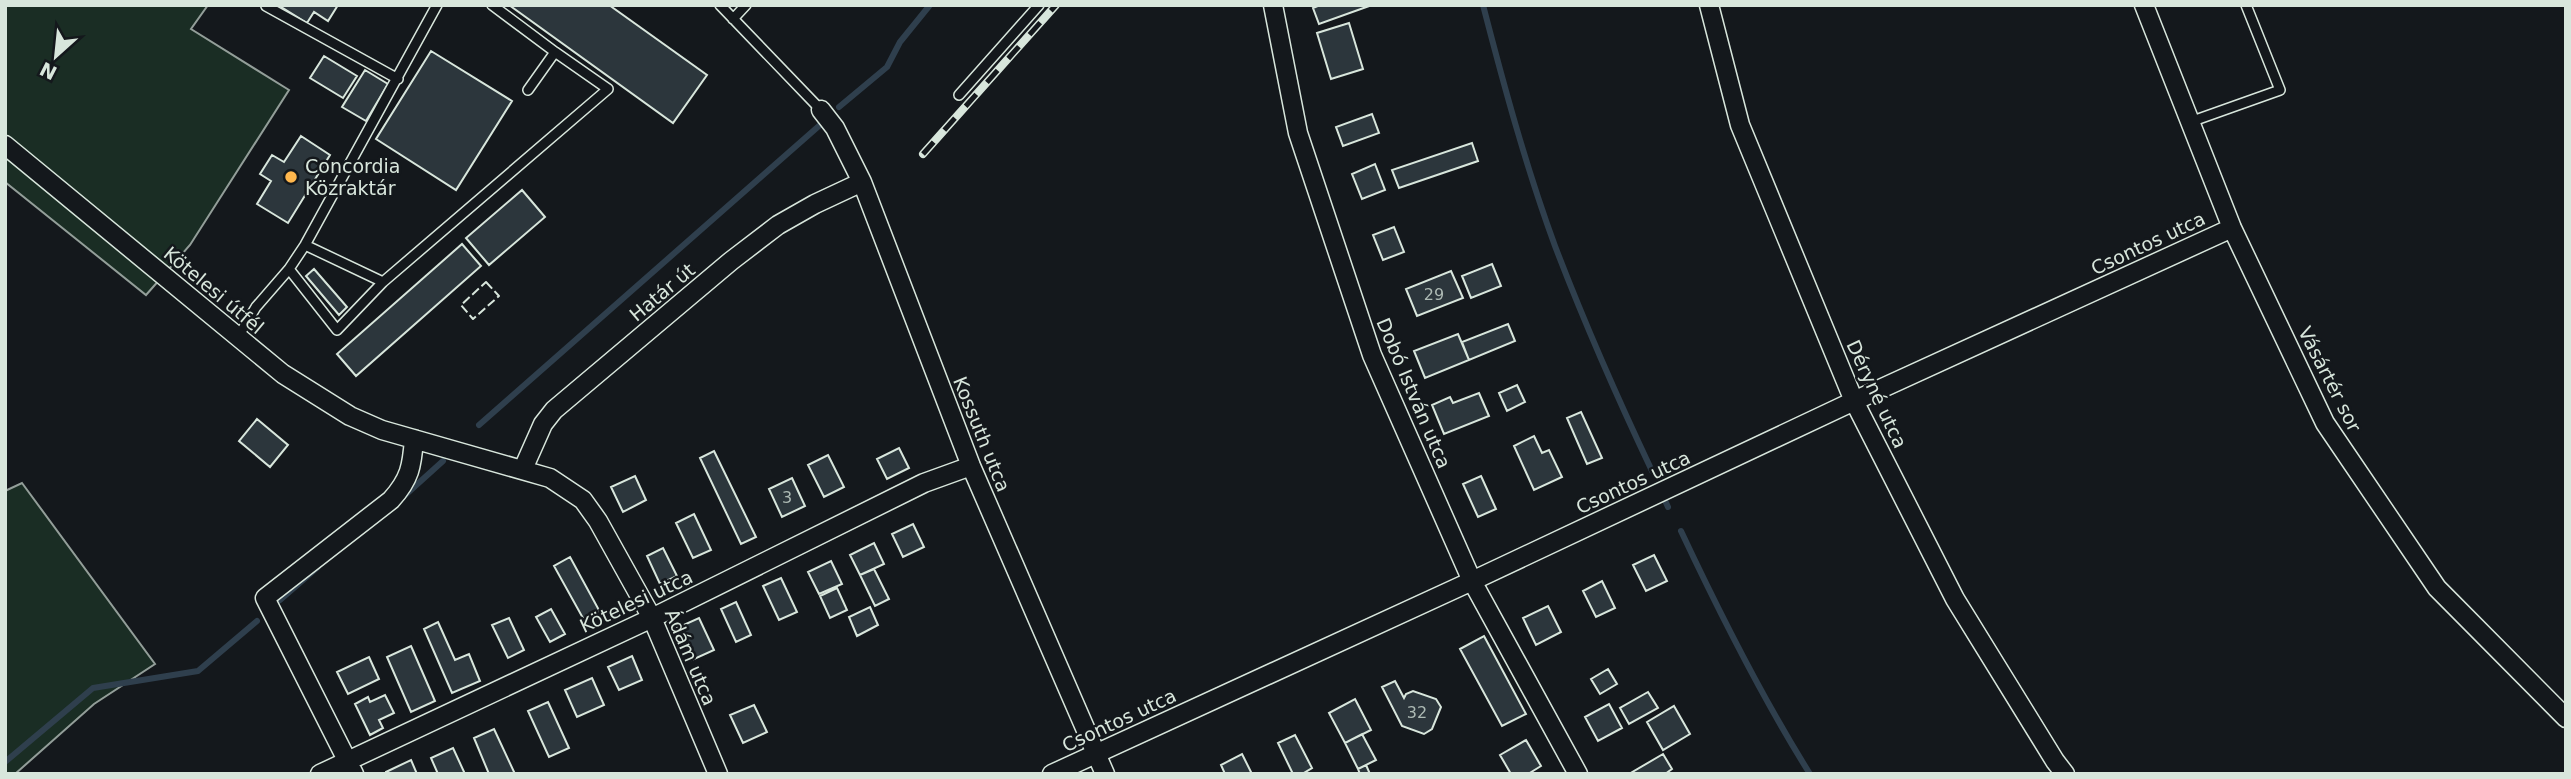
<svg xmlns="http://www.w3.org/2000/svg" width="2571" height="779" viewBox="0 0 2571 779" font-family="'DejaVu Sans',sans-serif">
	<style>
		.green { fill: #1a2d24; stroke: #939e99; stroke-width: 2 }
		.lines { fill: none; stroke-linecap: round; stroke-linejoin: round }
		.stream { stroke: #2f3f4d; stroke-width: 6 }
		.building { fill: #2c363c; stroke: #d8e6dc; stroke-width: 2 }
		.lane-casing { stroke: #d8e6dc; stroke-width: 12 }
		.street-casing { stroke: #d8e6dc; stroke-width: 21 }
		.lane { stroke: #14181c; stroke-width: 9 }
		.street { stroke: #14181c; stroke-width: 18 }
		.rail-casing { stroke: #d8e6dc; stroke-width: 8 }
		.rail { stroke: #14181c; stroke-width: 5; stroke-dasharray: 16; stroke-linecap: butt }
		.fence { stroke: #d8e6dc; stroke-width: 2; stroke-dasharray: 9 3.5; stroke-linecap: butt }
		.poi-dot { fill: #ffb74d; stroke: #14181c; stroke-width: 2.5 }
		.labels { text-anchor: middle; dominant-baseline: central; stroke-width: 5; stroke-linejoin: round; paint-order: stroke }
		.number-label { font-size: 16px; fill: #adbab4 }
		.poi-label { font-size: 19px; fill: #d8e6dc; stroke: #14181c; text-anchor: start }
		.street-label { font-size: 19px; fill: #d8e6dc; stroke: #14181c }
	</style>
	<rect width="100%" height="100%" fill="#14181c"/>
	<path class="green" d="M 5,5 L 208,5 L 191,29 L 289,90 L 190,245 L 146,295 L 5,182 Z
		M 22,483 L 155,664 L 94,704 L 15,774 L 5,774 L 5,491 Z"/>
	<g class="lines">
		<path class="stream" d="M 1483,5 C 1504,86 1526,167 1555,246 C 1584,322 1617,397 1652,471
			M 839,107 L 887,67 L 900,42 L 930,5
			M 479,425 L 820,125
			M 1663,496 L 1668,507
			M 402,498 L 443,461
			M 1681,531 C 1720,614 1761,696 1810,774
			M 280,600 L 318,567
			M 5,762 L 93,688 L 198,671 L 257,621"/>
	</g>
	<path class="building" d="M 278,5 L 338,5 L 328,21 L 314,12 L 307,23 Z
		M 509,5 L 609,5 L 707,75 L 673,123 Z
		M 1320,5 L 1372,5 L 1319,24 L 1313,8 Z
		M 1349,23 L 1363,69 L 1331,79 L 1317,33 Z
		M 431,51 L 512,101 L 456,190 L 376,139 Z
		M 324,56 L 357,76 L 343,98 L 310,78 Z
		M 365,70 L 388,84 L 366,121 L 342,107 Z
		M 1372,114 L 1379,133 L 1343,146 L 1336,127 Z
		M 301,136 L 330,155 L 288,223 L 257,204 L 271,181 L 260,174 L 272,155 L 284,162 Z
		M 1472,143 L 1478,161 L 1399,188 L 1392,170 Z
		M 1375,164 L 1385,190 L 1362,199 L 1352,174 Z
		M 522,190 L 545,217 L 489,265 L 466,238 Z
		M 1394,227 L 1404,252 L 1383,260 L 1373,235 Z
		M 462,244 L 481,266 L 356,376 L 337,354 Z
		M 1492,264 L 1501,286 L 1471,298 L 1462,276 Z
		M 314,269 L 347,307 L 339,315 L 306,276 Z
		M 1451,271 L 1463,298 L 1417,316 L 1406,289 Z
		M 1508,324 L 1515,341 L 1469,360 L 1462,342 Z
		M 1458,334 L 1469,360 L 1425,378 L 1414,351 Z
		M 1517,385 L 1525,402 L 1507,411 L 1499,393 Z
		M 1479,393 L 1489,416 L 1444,434 L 1432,405 L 1450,397 L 1453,403 Z
		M 1581,412 L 1602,458 L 1587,464 L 1567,418 Z
		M 257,419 L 288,445 L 270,467 L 239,441 Z
		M 1534,436 L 1542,453 L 1549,450 L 1562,477 L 1534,490 L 1514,446 Z
		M 899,448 L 909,468 L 887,479 L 877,459 Z
		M 714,451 L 756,537 L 741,544 L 700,458 Z
		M 828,455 L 844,487 L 824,497 L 808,465 Z
		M 635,476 L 646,500 L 623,512 L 611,487 Z
		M 1481,476 L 1496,509 L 1478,517 L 1463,484 Z
		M 792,478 L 805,506 L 782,517 L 769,489 Z
		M 694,514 L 711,550 L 693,558 L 676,523 Z
		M 913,524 L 924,547 L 903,557 L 892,534 Z
		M 874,543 L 884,564 L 860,575 L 850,555 Z
		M 663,548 L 677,576 L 660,584 L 647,556 Z
		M 1654,555 L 1667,581 L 1646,591 L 1633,565 Z
		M 570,557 L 600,612 L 584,620 L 554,566 Z
		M 831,561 L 842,584 L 819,594 L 808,572 Z
		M 874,569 L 889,599 L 875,606 L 860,575 Z
		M 781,578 L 797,612 L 779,620 L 763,586 Z
		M 1602,581 L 1615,608 L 1596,617 L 1583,591 Z
		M 837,588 L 847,610 L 830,618 L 820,596 Z
		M 736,602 L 751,635 L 736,642 L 721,609 Z
		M 1548,606 L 1561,632 L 1536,645 L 1523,618 Z
		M 870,607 L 878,625 L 857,636 L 849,617 Z
		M 551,609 L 565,634 L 550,642 L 536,617 Z
		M 509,618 L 524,650 L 508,658 L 492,625 Z
		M 699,618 L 714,650 L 692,660 L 677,628 Z
		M 438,622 L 455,660 L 469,654 L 480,681 L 452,693 L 424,629 Z
		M 1484,636 L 1526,714 L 1502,726 L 1460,649 Z
		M 411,646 L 435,701 L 411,712 L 387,657 Z
		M 632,656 L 642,680 L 619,690 L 608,667 Z
		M 369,657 L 379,679 L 348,694 L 337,672 Z
		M 1608,669 L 1617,684 L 1600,694 L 1591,679 Z
		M 592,678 L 604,705 L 577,717 L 565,690 Z
		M 1395,681 L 1404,698 L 1406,694 L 1413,691 L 1436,699 L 1441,707 L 1432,729 L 1424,734 L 1402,726 L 1382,687 Z
		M 1648,692 L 1658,708 L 1629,724 L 1620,708 Z
		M 385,695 L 394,713 L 379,720 L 383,728 L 370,735 L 355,704 L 368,697 L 370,702 Z
		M 1355,699 L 1371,730 L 1345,743 L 1329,713 Z
		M 548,702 L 569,748 L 549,757 L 528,711 Z
		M 1609,704 L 1622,728 L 1598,741 L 1585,717 Z
		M 754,705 L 767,732 L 743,743 L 730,715 Z
		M 1674,706 L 1690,734 L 1663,750 L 1647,722 Z
		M 494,729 L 515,774 L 489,774 L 474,738 Z
		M 1362,734 L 1376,760 L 1358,769 L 1345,743 Z
		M 1295,735 L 1312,768 L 1302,774 L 1293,774 L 1278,743 Z
		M 1526,740 L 1541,766 L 1528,774 L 1511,774 L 1500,755 Z
		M 453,748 L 465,774 L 438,774 L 431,758 Z
		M 1242,754 L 1252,774 L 1225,774 L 1221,765 Z
		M 1663,754 L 1672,769 L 1665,774 L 1629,774 Z
		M 411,760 L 417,774 L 386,774 L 386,772 Z
		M 1366,765 L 1370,774 L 1360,774 L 1358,769 Z"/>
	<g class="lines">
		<defs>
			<path id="lane" d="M 492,5 L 555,52 L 528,90
				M 720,5 L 821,110
				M 266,6 L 398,79
				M 733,19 L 746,5
				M 959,95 L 1039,5
				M 2190,122 L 2280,90 L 2246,5
				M 305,245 L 383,282
				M 289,269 L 337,330 L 383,282 L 608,89 L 555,52
				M 238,337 L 256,307 L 289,269 L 305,245 L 437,5"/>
			<path id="street" d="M 1273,5 L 1298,133 L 1372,355 L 1472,581 L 1578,774
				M 1709,5 L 1740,125 L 1854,401 L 1955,599 L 2055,761 L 2065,774
				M 2144,5 L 2232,228 L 2325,423 L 2437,588 L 2566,718
				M 821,110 L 835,128 L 862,182 L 971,466 L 1105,774
				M 5,145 L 283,374 L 350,416 L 382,430 L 550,478 L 583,500 L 598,521 L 652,618 L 718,774
				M 523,469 L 543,424 L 554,410 L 731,261 L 778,225 L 815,204 L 862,182
				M 320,774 L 652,618 L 924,483 L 971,466
				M 354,774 L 265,598 L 391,500 C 410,479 412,466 414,439
				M 1052,774 L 1472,581 L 1854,401 L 2232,228"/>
		</defs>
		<use href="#lane" class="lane-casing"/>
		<use href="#street" class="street-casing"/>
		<use href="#lane" class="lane"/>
		<use href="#street" class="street"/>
		<defs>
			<path id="rail" d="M 923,154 L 1056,5"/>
		</defs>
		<use href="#rail" class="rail-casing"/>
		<use href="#rail" class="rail"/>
		<path class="fence" d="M 486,282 L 499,296 L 473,319 L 461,305 Z"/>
	</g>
	<circle class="poi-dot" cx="291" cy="177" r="7"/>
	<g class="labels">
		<g class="number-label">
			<text x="1434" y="294">29</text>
			<text x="787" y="497">3</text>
			<text x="1417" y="712">32</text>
		</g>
		<g class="poi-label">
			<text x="305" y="166">Concordia<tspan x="305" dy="22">Közraktár</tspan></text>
		</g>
		<g class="street-label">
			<text transform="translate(2148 243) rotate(-25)">Csontos utca</text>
			<text transform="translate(214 290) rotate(40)">Kötelesi útfél</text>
			<text transform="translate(662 292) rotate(-40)">Határ út</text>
			<text transform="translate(2330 379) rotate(63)">Vásártér sor</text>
			<text transform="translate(1414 393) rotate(67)">Dobó István utca</text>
			<text transform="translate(1877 394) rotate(65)">Déryné utca</text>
			<text transform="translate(982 434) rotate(68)">Kossuth utca</text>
			<text transform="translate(1633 482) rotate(-25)">Csontos utca</text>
			<text transform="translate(636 601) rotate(-25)">Kötelesi utca</text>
			<text transform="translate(691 657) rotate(67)">Ádám utca</text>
			<text transform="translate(1119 720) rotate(-25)">Csontos utca</text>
		</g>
	</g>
	<rect width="2571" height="779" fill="none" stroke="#d8e6dc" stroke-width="14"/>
	<g transform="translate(56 56) rotate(207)" stroke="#14181c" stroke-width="5" paint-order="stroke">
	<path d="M0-5L12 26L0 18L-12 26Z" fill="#d8e6dc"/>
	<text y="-10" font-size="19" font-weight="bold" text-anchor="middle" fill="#d8e6dc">N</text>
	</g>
</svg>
